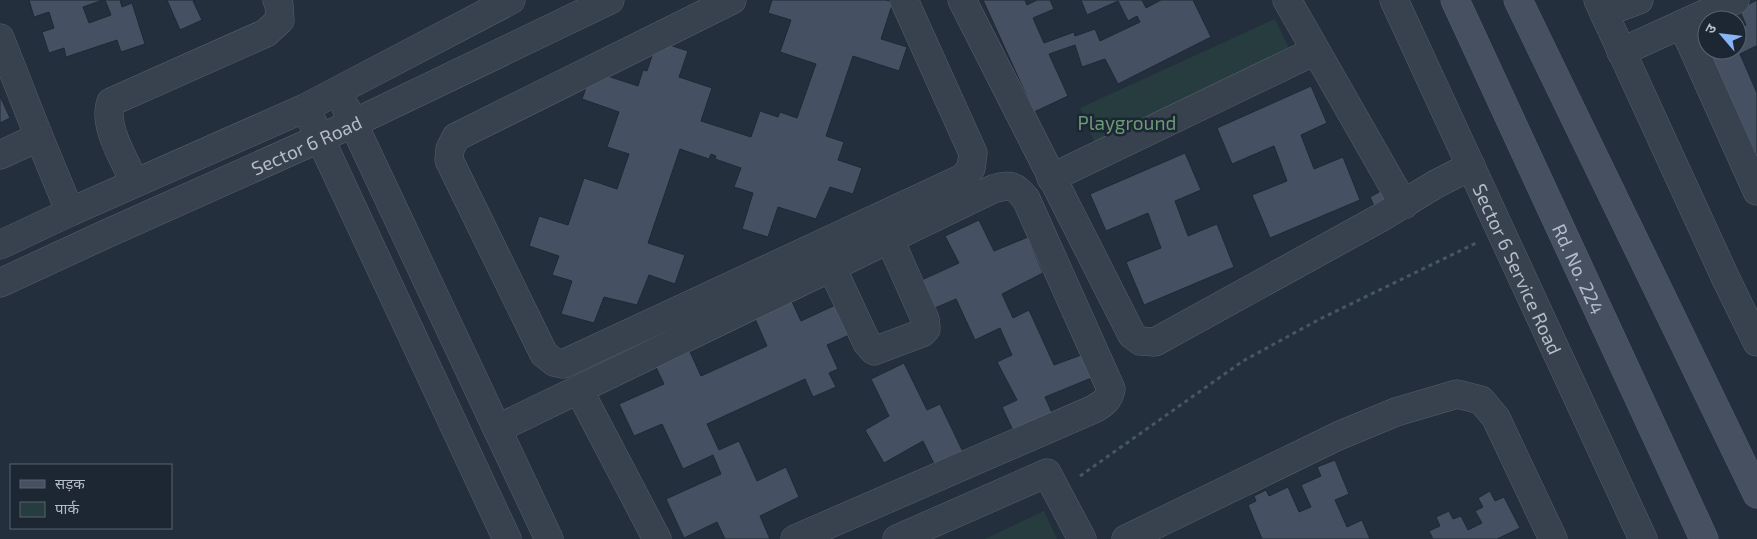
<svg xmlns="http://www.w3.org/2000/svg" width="1757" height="539" font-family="'Exo 2','Noto Sans Devanagari',sans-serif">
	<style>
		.green { fill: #263c3f }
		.building { fill: #455162; stroke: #1f2835 }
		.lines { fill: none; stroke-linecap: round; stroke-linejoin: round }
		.minor-casing { stroke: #565f6c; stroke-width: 29 }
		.tertiary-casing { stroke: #565f6c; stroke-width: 29 }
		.secondary-casing { stroke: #565f6c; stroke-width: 29 }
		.path { stroke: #44595c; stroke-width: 3; stroke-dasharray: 4 4; stroke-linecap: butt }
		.minor { stroke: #38414e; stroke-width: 28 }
		.tertiary { stroke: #38414e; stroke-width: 28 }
		.secondary { stroke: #465061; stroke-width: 28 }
		.labels { text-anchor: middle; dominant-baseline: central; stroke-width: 5; stroke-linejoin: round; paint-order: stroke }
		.park-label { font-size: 19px; fill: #6b9a76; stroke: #1d2633 }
		.street-label { font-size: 19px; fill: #b4bcc9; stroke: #1d2633 }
	</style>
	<rect width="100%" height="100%" fill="#242f3e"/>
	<path class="green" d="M1275 19 1301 73 1105 168 1080 108Z
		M1044 511 1057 539H985Z"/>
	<path class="building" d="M29 0H103L83 7 89 23 111 15 105 0H120L122 7 132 3 145 44 121 52 117 40 66 57 64 48 49 53 42 32 54 28 49 12 34 17Z
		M167 0H196L193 1 202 20 180 30Z
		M772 0H886L893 2 881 39 907 47 899 71 853 56 826 136 844 142 838 160 862 168 853 194 830 187 816 219 778 207 768 237 742 229 753 193 734 187 741 168 715 159 716 156 711 154 709 159 680 149 648 243 685 255 675 284 649 275 637 305 604 297 594 323 561 314 572 281 552 275 559 256 529 246 539 216 568 225 584 178 617 189 629 154 607 147 619 112 582 99 592 71 638 86 643 70 647 71 657 41 688 51 679 77 712 88 701 121 751 137 760 111 778 117 780 112 797 118 816 64 780 52 791 20 768 13Z
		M983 0H1025L1027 5 1037 0H1050L1054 9 1033 18 1044 43 1074 32 1075 36 1095 29 1100 41 1140 22 1137 16 1128 21 1118 1 1087 15 1081 0H1142L1146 8 1161 0H1193L1211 37 1118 84 1105 59 1082 67 1075 45 1049 54 1068 96 1034 112Z
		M1757 0V49L1756 46 1740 54 1757 93V175L1691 25 1721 11 1725 20H1707V50H1737V30L1746 25 1739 9Z
		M1311 86 1327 123 1301 135 1314 169 1343 157 1360 200 1270 238 1252 195 1287 181 1274 146 1232 164 1217 128Z
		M0 96 10 118 0 123Z
		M1185 153 1201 190 1175 201 1188 236 1217 224 1234 267 1144 305 1126 262 1161 248 1148 213 1106 231 1090 194Z
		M1390 186 1379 217 1370 197Z
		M979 220 994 251 1028 237 1043 273 1002 294 1013 318 1029 310 1054 365 1084 354 1094 377 1045 397 1056 422 1017 439 1002 407 1017 400 997 362 1012 355 1000 328 975 340 956 299 928 311 915 283 959 263 945 236Z
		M789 295 801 321 844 301 858 331 827 345 838 369 829 373 836 387 813 397 805 379 707 424 719 450 739 441 757 481 786 467 799 497 760 516 770 539H725L717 522 684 538 666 499 721 474 713 455 683 469 662 424 634 436 619 404 664 384 652 359 686 343 701 376 767 346 752 312Z
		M904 363 927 410 940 404 964 454 936 468 923 441 884 463 865 430 889 416 871 379Z
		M1335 460 1349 494 1335 500 1347 527 1362 520 1370 539H1262L1248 505 1256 501 1254 496 1266 490 1269 496 1288 487 1299 512 1311 507 1301 485 1321 476 1317 467Z
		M1490 491 1495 501 1504 497 1520 528 1497 539H1433L1429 531 1440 526 1436 517 1449 511 1453 519 1461 516 1468 530 1482 523 1475 511 1483 507 1478 498Z"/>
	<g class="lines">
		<g class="minor-casing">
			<g id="minor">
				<path d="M732 0 456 137 450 149 449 160 544 354 554 362 563 364 963 178 971 168 973 153 904 0"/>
				<path d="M962 0 1132 335 1140 341 1155 342 1380 218 1436 184 1471 166"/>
				<path d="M1287 0 1404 205"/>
				<path id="s1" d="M1394 0 1643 539"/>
				<path d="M1598 0 1726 279 1757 342"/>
				<path d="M1604 13 1639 0"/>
				<path d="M1682 24 1757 191"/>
				<path d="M0 38 39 137 70 212"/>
				<path d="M1621 52 1735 0"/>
				<path d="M0 155 39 137"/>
				<path d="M1051 178 1315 51"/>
				<path d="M135 183C125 161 102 125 111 102L266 33 280 20 279 5 277 0"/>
				<path d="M832 268 867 343 874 351 922 333 926 329 925 319 890 240"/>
				<path d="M579 390 657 539"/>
				<path d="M497 429 993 189C1011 184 1014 185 1026 199L1111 389C1109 400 1104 403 1094 409L795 539"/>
				<path d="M897 539 1047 473 1082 539"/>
				<path d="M1126 539 1338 436 1396 412 1457 394 1481 400 1496 418 1553 539"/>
			</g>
		</g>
		<g class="tertiary-casing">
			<g id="tertiary">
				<path d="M346 108 549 539"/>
				<path d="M312 121 507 539"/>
				<path d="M0 245 70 212 305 108 511 0"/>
				<path id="s2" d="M0 283 106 234 354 123 610 0"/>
			</g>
		</g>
		<g class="secondary-casing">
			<g id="secondary">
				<path id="s3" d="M1455 0 1704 539"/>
				<path d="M1518 0 1757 494"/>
			</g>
		</g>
		<path class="path" d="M1080 476 1243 361 1318 320 1476 243"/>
		<use href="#minor" class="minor"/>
		<use href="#tertiary" class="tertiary"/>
		<use href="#secondary" class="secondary"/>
	</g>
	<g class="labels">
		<g class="park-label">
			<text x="1127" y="122">Playground</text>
		</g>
		<g class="street-label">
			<text stroke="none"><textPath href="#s2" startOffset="336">Sector 6 Road</textPath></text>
			<text stroke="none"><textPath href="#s1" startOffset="296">Sector 6 Service Road</textPath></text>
			<text stroke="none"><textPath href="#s3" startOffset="296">Rd. No. 224</textPath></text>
		</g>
	</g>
	<rect x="10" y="464" width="162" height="65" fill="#1d2633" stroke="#59626f"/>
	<rect x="20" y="480" width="25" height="8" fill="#465061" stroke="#59626f"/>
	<text x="55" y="489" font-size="15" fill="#b4bcc9">सड़क</text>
	<rect x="20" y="502" width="25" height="15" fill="#263c3f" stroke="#59626f"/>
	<text x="55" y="514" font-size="15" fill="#b4bcc9">पार्क</text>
	<g transform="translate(1722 35) rotate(298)"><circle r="24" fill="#1d2633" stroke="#59626f"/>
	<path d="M0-4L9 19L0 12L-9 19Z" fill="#8ab4f8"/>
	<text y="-8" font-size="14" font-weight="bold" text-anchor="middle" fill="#b4bcc9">उ</text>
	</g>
</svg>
